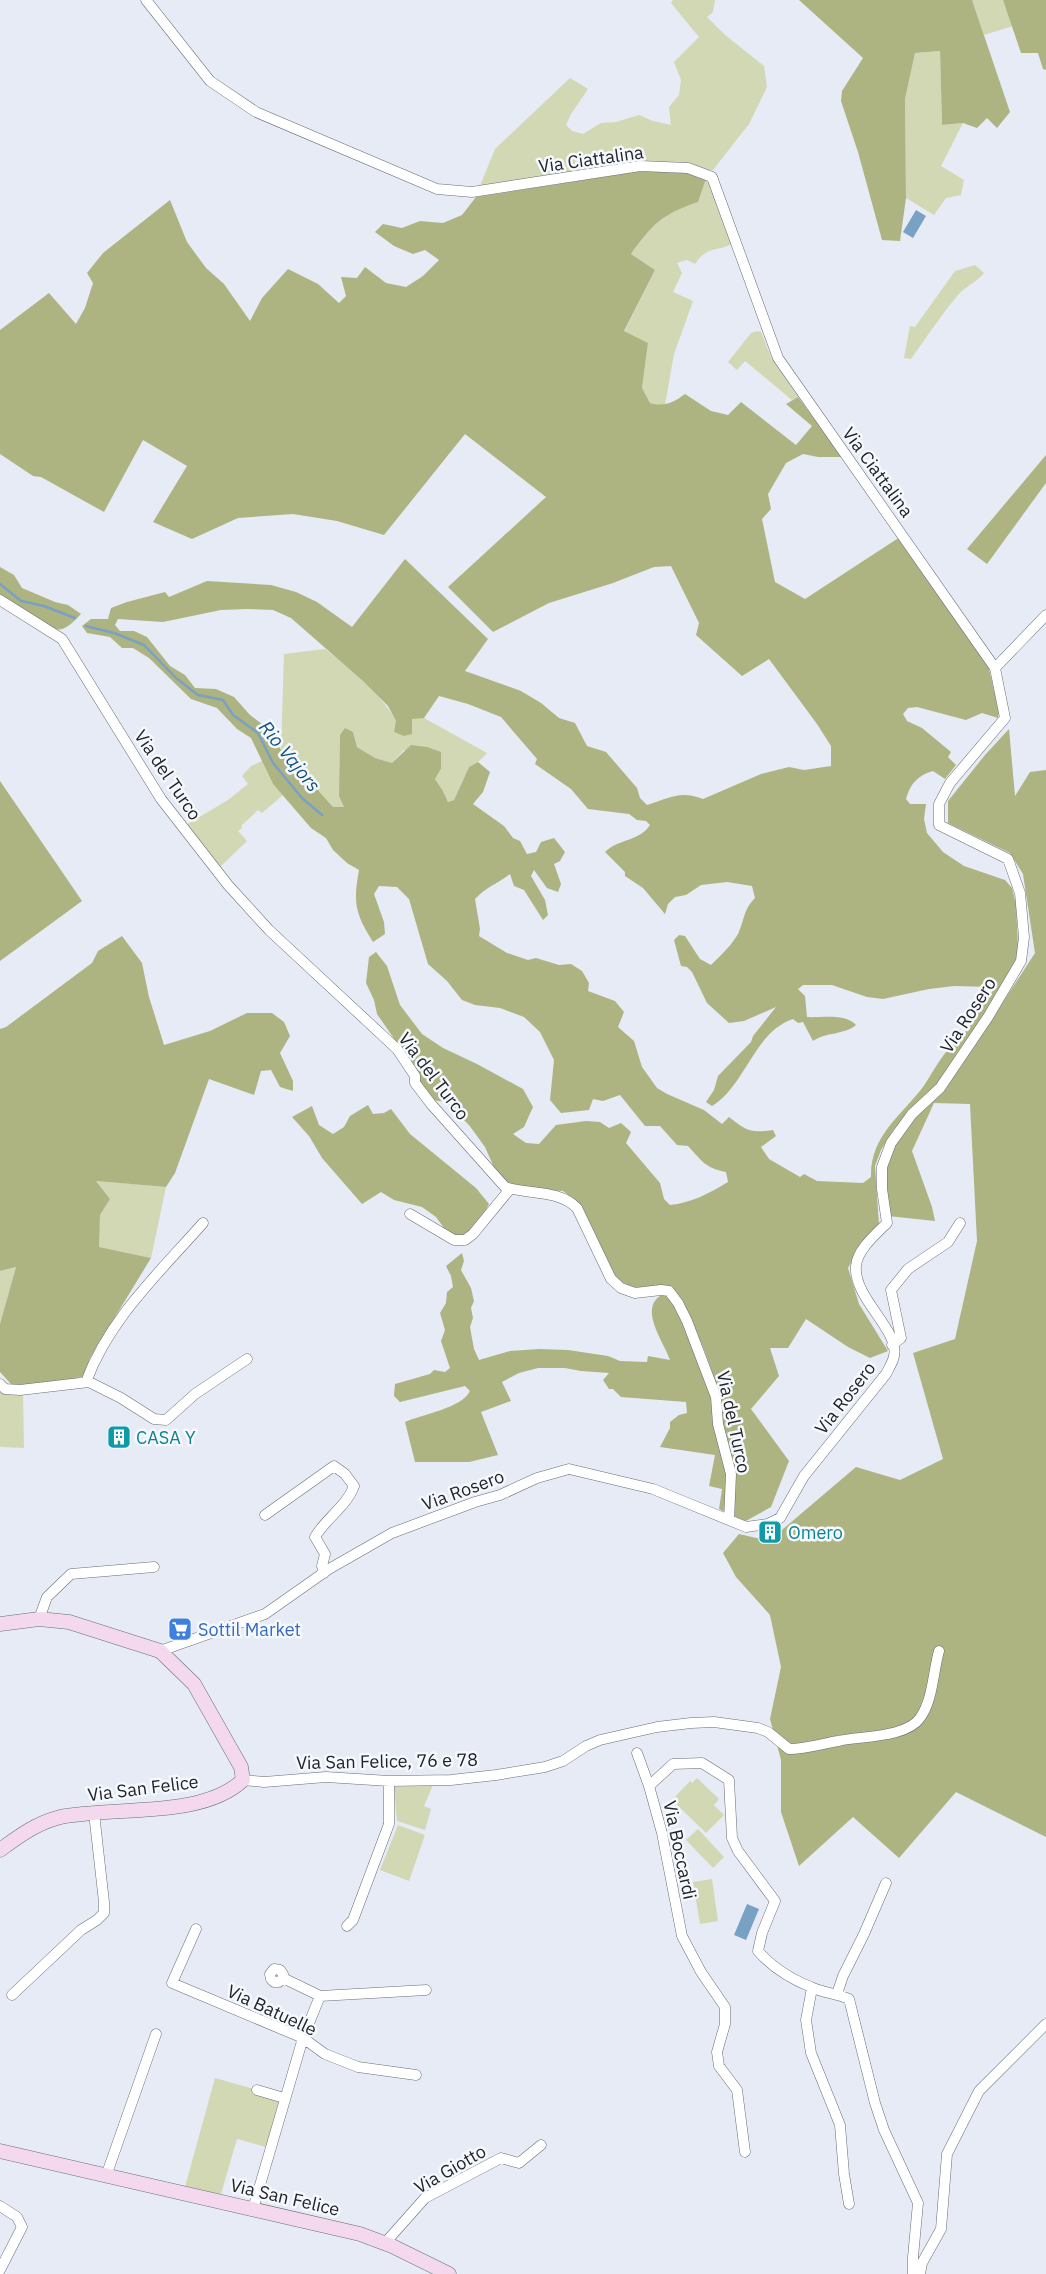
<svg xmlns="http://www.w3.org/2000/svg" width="1046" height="2274" font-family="'IBM Plex Sans',sans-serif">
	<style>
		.green { fill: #d2d8b4 }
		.forest { fill: #adb482; fill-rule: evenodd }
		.water { fill: #79a1c4 }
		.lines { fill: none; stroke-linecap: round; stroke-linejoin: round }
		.stream { stroke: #79a1c4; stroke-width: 2.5 }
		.street-casing { stroke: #686d75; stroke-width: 11 }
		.secondary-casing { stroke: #686d75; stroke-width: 15 }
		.street { stroke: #fff; stroke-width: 10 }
		.secondary { stroke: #f4d9ee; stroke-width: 14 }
		.labels { text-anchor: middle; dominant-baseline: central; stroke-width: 5; stroke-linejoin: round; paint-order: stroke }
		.street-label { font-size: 18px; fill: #222428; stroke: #f5f9fe }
		.culture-label { font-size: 18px; fill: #0d838f; stroke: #f5f9fe; text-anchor: start }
		.shop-label { font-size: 18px; fill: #366cbe; stroke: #f5f9fe; text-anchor: start }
		.water-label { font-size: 19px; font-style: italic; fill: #135280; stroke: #f5f9fe }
	</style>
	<rect width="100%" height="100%" fill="#e6ebf5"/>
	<path class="green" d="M673 0H715L713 12 707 17 725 35 764 66 767 87 749 124 713 170H708L690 164 480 186 495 149 570 78 588 89 571 114 566 125 572 131 583 134 601 123 616 122 639 115 653 121 671 125 669 107 679 95 681 80 674 62 699 37 671 3Z
		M972 0H1003L1013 26 984 35Z
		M940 51 942 125 963 123 941 166 964 180 961 195 946 198 934 215 906 198 905 99 915 53Z
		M706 179 712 186 732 244C715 252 707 246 695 264L687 260 677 263 682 273 673 292 693 301 674 354 665 405 661 406 650 403 642 388 648 343 624 332 655 270 631 254 646 232 675 209 698 202Z
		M975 265 984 273C977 282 966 286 958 295 941 315 926 338 911 359L904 358 910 326 915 327 955 271Z
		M758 331 761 332 771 357 798 397 792 400 745 361 737 370 728 362 751 333Z
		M325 649C351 669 379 691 396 721L411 725 412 718H424L487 753 478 762 469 767 454 800 448 802 443 791 435 779 441 769 404 750 392 763 375 758 357 747 353 732 340 735 339 796 345 807H333L300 770 291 768 281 751 284 654Z
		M262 761 273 784 283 795 262 813 258 810 241 826 242 828 238 831 247 841 220 867 186 825 228 800 248 784 242 776 251 766Z
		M96 1181 166 1187 151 1258 98 1247 100 1215 110 1199Z
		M16 1267 0 1324V1271Z
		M0 1390 23 1394 24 1448 0 1447Z
		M697 1778 719 1799 714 1805 724 1815 706 1833 672 1800 690 1781 692 1783Z
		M433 1785 424 1806 431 1809 425 1830 397 1821 394 1787Z
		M398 1825 425 1835 409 1881 380 1870Z
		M698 1829 724 1857 713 1868 686 1840Z
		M712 1879 718 1921 700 1924 693 1882Z
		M215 2078 254 2089 253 2094 279 2101 266 2147 237 2139 221 2194 214 2193 213 2195 185 2187Z"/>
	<path class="forest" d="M799 0H972L1010 112 997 128 987 118 977 128 963 123 942 125 940 51 915 53 905 99 906 198 900 241 882 240 858 152 841 101 842 91 863 58Z
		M1003 0H1046V70L1043 69 1038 53H1021Z
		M641 171 687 173 706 179 698 202C664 213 651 225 631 254L655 270 624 331 648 343 642 388 650 403C664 407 673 403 685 394L711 411 728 415 741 402 796 445 812 426 786 404 798 397 842 457H818L803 454 786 463 768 494 771 509 762 519 775 582 805 599 900 537 988 665 999 711 998 718 982 713 966 720 917 707 908 708 903 714 907 721 922 728 951 752 948 757 956 765 945 779 933 771C918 775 910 784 906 799L910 804H926L924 819 927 833 943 852 964 866 1005 880 1012 888 1016 904 1018 946 1016 961 1003 985 938 1085 894 1129 881 1150 875 1166 879 1225 870 1239 860 1247 848 1268 859 1304 888 1351 870 1358 848 1347 806 1319 788 1348H770L779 1376 751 1409 789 1461 771 1507 744 1522 719 1509 722 1489 709 1486 715 1455 660 1447 670 1428V1422L679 1415 687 1413 686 1402 621 1397 613 1389H609L603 1380 609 1373 581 1371 565 1368H538L519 1373 502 1382 511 1401 481 1412 498 1455 469 1462H415L405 1422C423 1414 462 1408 470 1391L465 1386 400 1402 394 1396 395 1384 430 1374 434 1370 445 1372 450 1368 441 1341 445 1330 440 1313 446 1303 447 1292 453 1287 451 1276 446 1266 462 1253 464 1261 461 1270 471 1288 474 1301 471 1308 473 1318 470 1327 474 1349 479 1360 510 1351 539 1349 568 1350 608 1356 620 1361 647 1362 648 1356 670 1360C663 1340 636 1306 665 1293 683 1307 707 1374 713 1397 715 1407 714 1418 715 1428H721C725 1390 693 1314 669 1286L631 1288 618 1281 575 1200 563 1191 521 1189 508 1184 497 1174 485 1147 469 1125 445 1102 433 1100 418 1082 420 1076 377 1014 374 1000 366 983 369 957 376 952 387 966 400 1005 422 1034 443 1048 477 1064 523 1089 533 1107 524 1127 513 1134 526 1143 539 1144 556 1125 586 1121 600 1122 609 1128 621 1123 631 1132 626 1143 660 1183 664 1199 670 1205C691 1203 710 1193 728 1182L726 1172C705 1168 702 1161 688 1146L677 1145 660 1126H645L620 1095 603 1101 593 1099 589 1110 561 1113 550 1100 554 1060 540 1032 524 1017 500 1008 475 1005 462 1000 447 981 428 964 409 899 397 887 379 886 374 894 384 922 385 934 373 942C355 913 353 903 359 870L347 863 333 850 326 838 311 828 273 784 251 738 237 729 217 708 191 699 149 658 133 648H122L110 637 87 633 82 626 91 619H108L111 608 127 602 165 592 169 597 207 581 271 585 296 592 317 602 352 627 405 559 488 639 465 671 521 691 541 703 559 718 575 723 587 746 606 752 637 788 640 798 647 805C669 798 681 790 703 799L761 774 789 767 804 770 831 766V746L817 724 769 659 742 676 696 635 699 623 671 566 654 567 613 583 549 603 493 632 448 587 546 497 465 434 384 535 337 521 293 514 238 518 192 539 153 522 187 466 143 440 104 512 41 477 33 476 0 454V330L49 293 76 324 85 308 93 283 87 273 103 253 170 200 187 242 206 268 224 284 250 321 262 298 288 269 318 284 339 303 346 296 341 277 357 278 365 267 386 283 406 287 423 276 439 260 425 250 413 254 394 246 375 232 383 224 402 228 420 221 443 223 462 215 476 197ZM247 609 273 610 291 618 363 681 388 706 396 721 394 732 404 736 412 734V719L424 718 439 696 468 704 501 717 537 759 535 764 571 789 588 809 629 814 637 820 646 821 650 825C640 841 618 839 605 852L625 872V876L643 888 665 914 668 904 675 897 686 895 701 885 727 882 752 886 755 898C743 910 745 919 738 934 731 946 721 955 711 965L700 959 685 936 679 935 674 940 681 966 687 967 692 972 707 1003 729 1023 744 1021 776 1007 753 1036 751 1042 718 1076 714 1090 706 1102 712 1106C746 1085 754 1032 793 1019L798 1023 803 1022 813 1041C826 1032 844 1035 856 1025 845 1013 822 1018 807 1017L805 996 798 989 803 985H832L867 997 883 999 929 989 954 986 994 987 992 992 982 999C976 1027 963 1032 946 1052 938 1062 931 1075 923 1087 901 1116 870 1136 871 1177L863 1183 817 1181 804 1174 800 1177 769 1159 761 1147 776 1136 773 1130C751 1133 746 1131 729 1117L722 1124 704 1110 667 1094 657 1088 642 1067 634 1041 618 1027 624 1012 615 1001 588 991 589 983 582 971 571 964 559 965 536 958 528 960 507 953 479 936 480 929 475 899C486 887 497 884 510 874L514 886 524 890 543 920 548 915 545 900 531 876 534 870 547 888 558 892 561 884 554 864 560 861 565 852 554 838 541 842 536 852 527 854 520 841 513 838 504 826 473 804 483 792 490 772 478 762 469 767 454 800 448 802 443 791 435 779 441 769V752L427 747 411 745 392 763 375 758 357 747 353 732 345 728 340 735 339 796 344 807H333L300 770 291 768 270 730 250 715 234 697 216 689 195 688 185 675 170 666 147 637 134 631H120L115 625 118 619 163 622 221 610Z
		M1046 455V483L987 564 967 549Z
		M0 567 14 575 22 588 55 602 68 605 81 614C76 619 69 627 62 629 46 633 12 604 0 594Z
		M1009 729 1015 796 1030 772 1046 770V1837L956 1792 899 1858 853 1817 799 1866 781 1812V1760L770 1719 781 1667 770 1615 736 1577 723 1553 739 1534 769 1541 856 1467 900 1480 943 1459 913 1353 955 1339 977 1241 970 1104 934 1103 912 1151 932 1207 935 1221 888 1216 885 1168 893 1145 994 1016 1035 953 1023 874 1010 853 948 823V801L985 755Z
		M0 781 82 901 0 961Z
		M122 936 142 963 149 997 164 1045 210 1031 247 1013H272L284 1022 290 1036 280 1053 293 1081V1091L280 1087 271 1070 261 1071 254 1095 209 1079 175 1173 166 1187 96 1181 110 1199 100 1215 99 1247 151 1258 90 1358 83 1380 22 1385 11 1384 0 1372V1324L16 1267 0 1271V1029L6 1027 92 963 98 951Z
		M368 1105 373 1114 384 1113 391 1109 410 1134 476 1188 489 1204C481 1219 475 1232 458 1237L444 1228 436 1217 422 1207 394 1200 381 1192 362 1204 322 1158 309 1136 292 1117 312 1106 319 1125 333 1134 344 1127 350 1116Z"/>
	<path class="water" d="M916 210 926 216 913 238 903 232Z
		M747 1904 759 1909 746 1940 734 1935Z"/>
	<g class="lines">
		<path class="stream" d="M0 584 21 601 44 606 75 618
			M86 626 114 633 144 645 176 678 198 695 223 700 233 715 258 733 273 763 302 798 322 815"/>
		<g class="street-casing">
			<path id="street" d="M146 0 210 81 256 112 437 189 472 192 640 166 688 168 712 177 778 358 995 668 1005 718 950 783 939 804V825L1008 859 1020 893 1024 937 1021 961 988 1017 940 1088 912 1114 891 1143 882 1167V1189L887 1223C876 1234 857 1250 856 1266 853 1298 900 1330 894 1356 893 1362 889 1368 886 1374L804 1476 780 1518 768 1524 746 1527 653 1489 569 1469 537 1478 500 1495 475 1502 392 1533 329 1569 265 1614 160 1651
				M0 600 62 639 161 799 228 885 269 930 397 1049 415 1076V1083L431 1104 505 1187C529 1195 558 1189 577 1208L611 1279 621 1288 635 1293 661 1290 669 1291 678 1303 687 1321 716 1397 718 1424 731 1474 729 1520
				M995 668 1046 615
				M410 1214 454 1240H465L473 1234 510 1189
				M892 1345 901 1338 891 1290 908 1269 948 1242 960 1223
				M86 1382C109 1319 159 1273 203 1223
				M0 1384 5 1389 20 1390 89 1382 121 1398 154 1419 166 1420 195 1394 247 1359
				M265 1515 334 1466 345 1474 354 1486C347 1506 326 1518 315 1537L325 1554 322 1566 324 1573
				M39 1619 47 1597 71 1574 154 1567
				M637 1753 649 1786
				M243 1780 264 1782 326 1777 389 1781 451 1780 496 1775 545 1767 563 1761 586 1746 600 1740 657 1727 691 1723 714 1722 758 1728 768 1732 789 1749C806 1749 821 1744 838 1741 860 1736 906 1738 920 1718 933 1700 933 1672 939 1651
				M347 1926 353 1920 389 1824V1781
				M196 1929 172 1983 303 2038 325 2054 358 2067 416 2075
				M283 1978V1974L280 1970 274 1969 270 1974 271 1979 274 1982H279L283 1978 320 1996 426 1990
				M812 1988 806 2020 811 2053 840 2125 844 2174 849 2204
				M837 1994 843 1976 864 1934 886 1883
				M12 1995 81 1930 97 1920 104 1913V1902L94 1813
				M257 2090 284 2098
				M745 2152 737 2090 719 2066 717 2052 725 2024V2007L701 1972 682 1936 662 1833 649 1786 673 1764 702 1763 729 1780 732 1838 738 1851 775 1901 762 1933 758 1951C772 1967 791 1979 811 1987 823 1993 836 1993 849 1999L875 2103 884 2130 918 2203 913 2257V2274
				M106 2176 156 2034
				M0 2206 17 2217 22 2227 0 2270
				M253 2209 303 2038 320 1996
				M385 2243 425 2198 501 2158 519 2163 541 2145
				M920 2274 922 2263 941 2229 947 2154 979 2091 1046 2024"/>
		</g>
		<g class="secondary-casing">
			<path id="secondary" d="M0 1624 39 1619 69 1622 160 1651 194 1684 241 1767 243 1780C206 1815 132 1808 83 1814 75 1815 65 1815 57 1818 35 1824 18 1837 0 1850
				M0 2151 360 2234 392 2246 449 2274"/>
		</g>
		<use href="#street" class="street"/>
		<use href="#secondary" class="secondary"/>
	</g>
	<defs>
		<g id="building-square" transform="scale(1.25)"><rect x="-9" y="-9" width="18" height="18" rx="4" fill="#0f9aa8" stroke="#f5f9fe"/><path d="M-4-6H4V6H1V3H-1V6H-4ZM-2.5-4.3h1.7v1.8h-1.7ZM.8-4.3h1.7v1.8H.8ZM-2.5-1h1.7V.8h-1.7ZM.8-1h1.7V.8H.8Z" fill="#fff"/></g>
		<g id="supermarket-square" transform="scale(1.25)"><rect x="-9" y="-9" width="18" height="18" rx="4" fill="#3f7fe0" stroke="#f5f9fe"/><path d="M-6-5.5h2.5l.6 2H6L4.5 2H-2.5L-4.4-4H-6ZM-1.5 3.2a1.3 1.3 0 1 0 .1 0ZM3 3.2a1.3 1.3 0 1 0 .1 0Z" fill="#fff"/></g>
	</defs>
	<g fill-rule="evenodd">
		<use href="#building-square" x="119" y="1437"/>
		<use href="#building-square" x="770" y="1532"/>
		<use href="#supermarket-square" x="180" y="1629"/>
	</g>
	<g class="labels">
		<g class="street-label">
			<text transform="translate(591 159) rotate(-8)">Via Ciattalina</text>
			<text transform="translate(878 472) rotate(54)">Via Ciattalina</text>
			<text transform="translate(168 775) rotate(56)">Via del Turco</text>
			<text transform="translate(968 1015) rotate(-57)">Via Rosero</text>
			<text transform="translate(434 1076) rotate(53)">Via del Turco</text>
			<text transform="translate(845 1398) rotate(-52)">Via Rosero</text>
			<text transform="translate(734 1422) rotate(78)">Via del Turco</text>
			<text transform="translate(463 1490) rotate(-20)">Via Rosero</text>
			<text transform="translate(387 1761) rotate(-1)">Via San Felice, 76 e 78</text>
			<text transform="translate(143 1788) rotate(-7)">Via San Felice</text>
			<text transform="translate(680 1850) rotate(78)">Via Boccardi</text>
			<text transform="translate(272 2010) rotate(25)">Via Batuelle</text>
			<text transform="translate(450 2169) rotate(-30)">Via Giotto</text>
			<text transform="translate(285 2197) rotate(13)">Via San Felice</text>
		</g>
		<g class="culture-label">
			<text x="136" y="1437">CASA Y</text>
			<text x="788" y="1532">Omero</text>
		</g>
		<g class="shop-label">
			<text x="198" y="1629">Sottil Market</text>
		</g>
		<g class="water-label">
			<text transform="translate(290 756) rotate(51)">Rio Vajors</text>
		</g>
	</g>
</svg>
